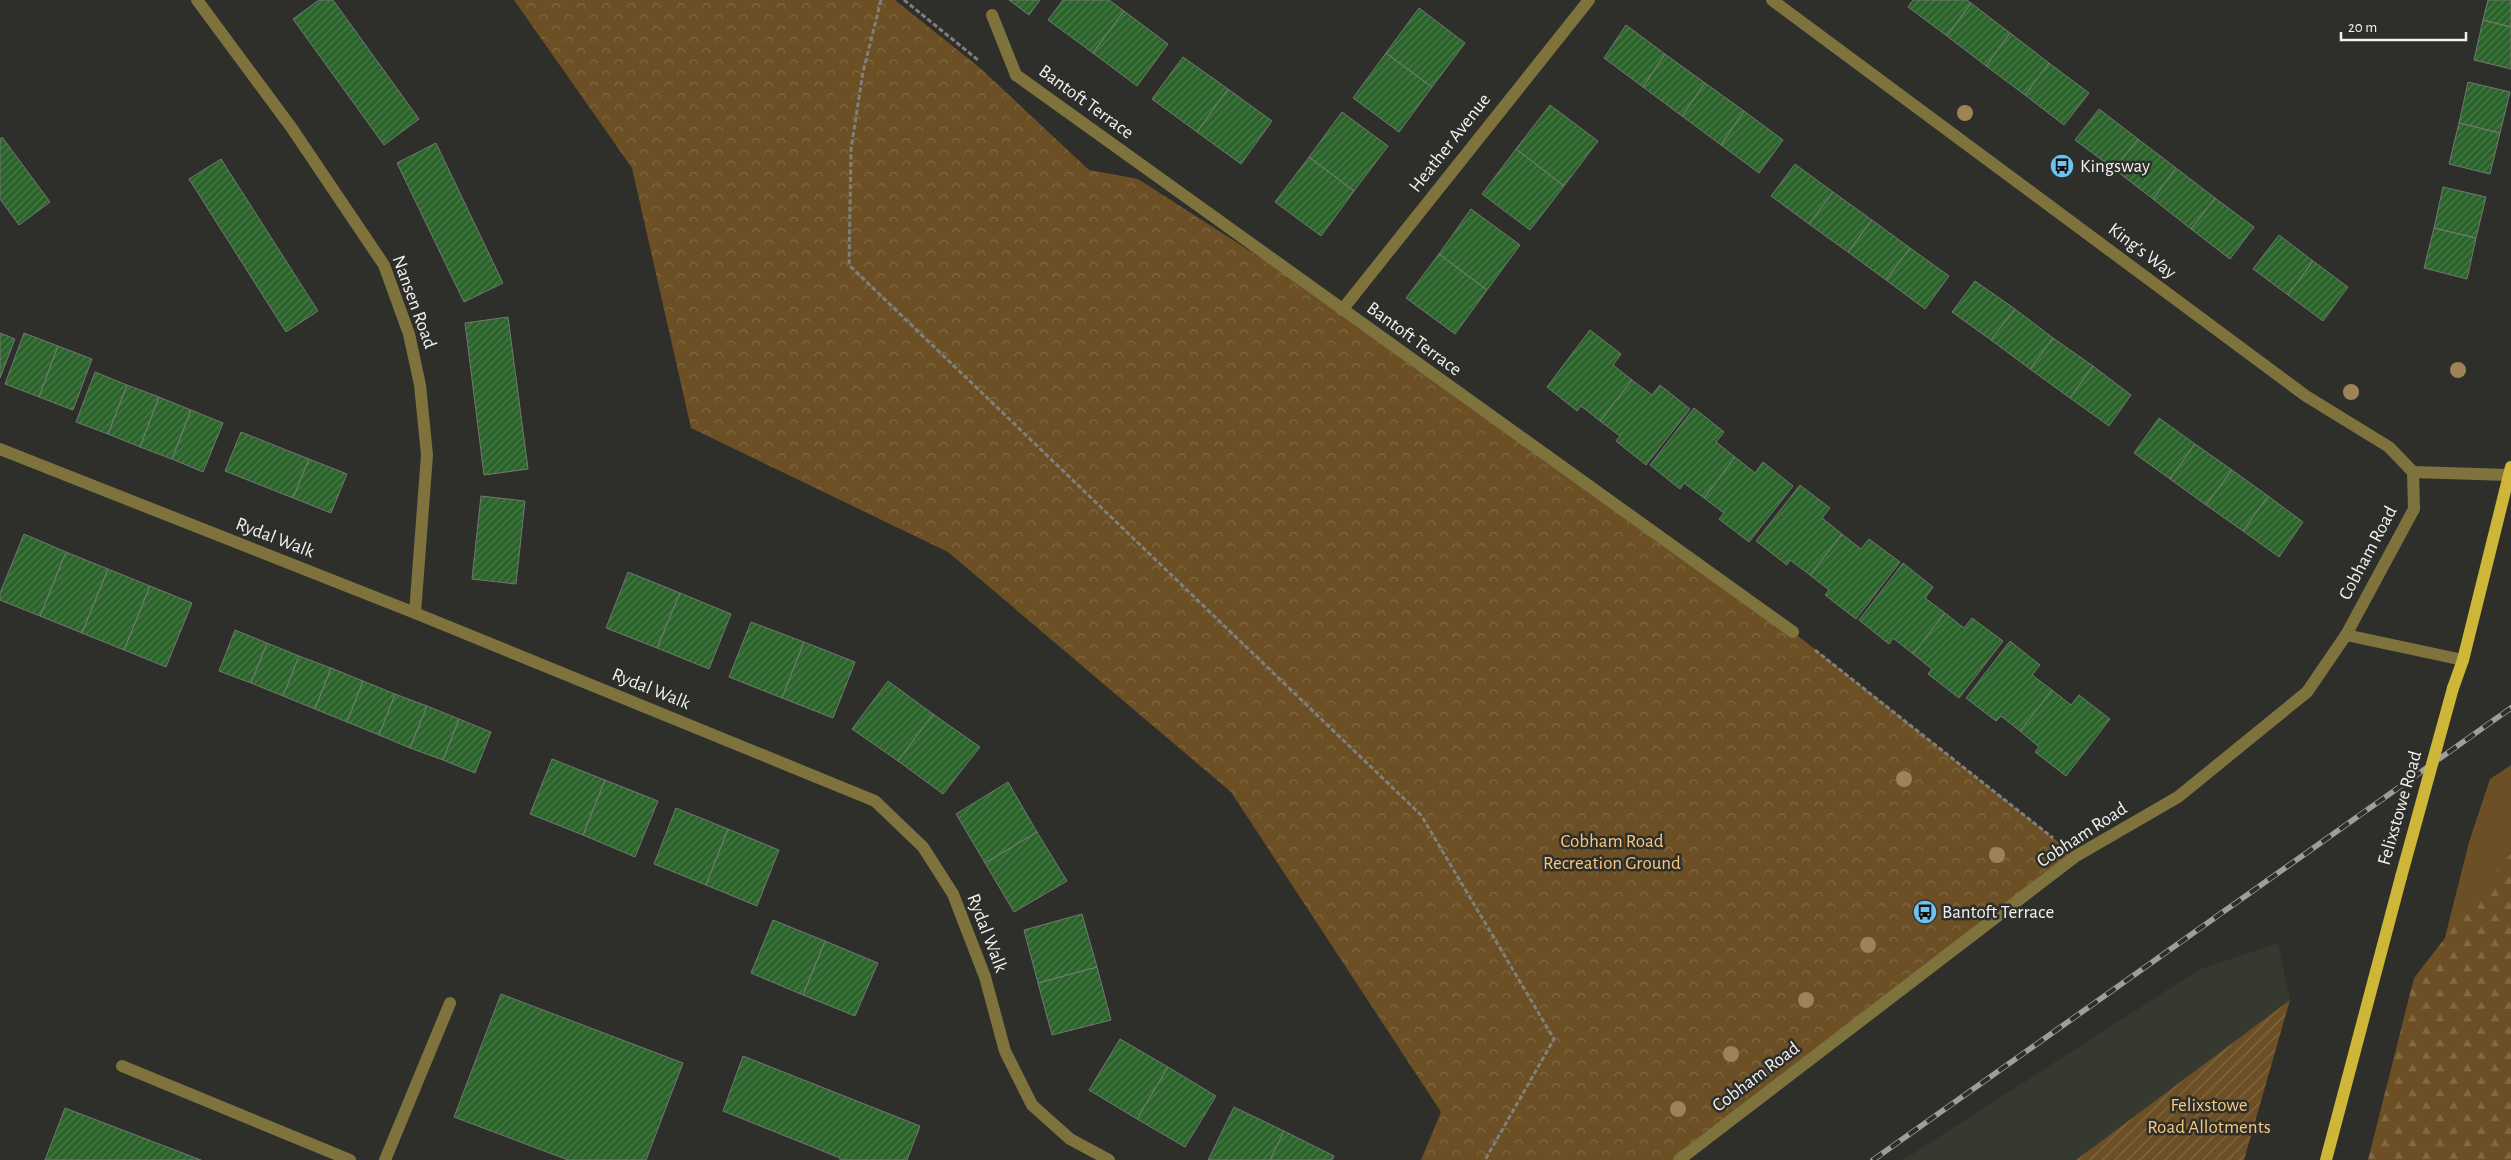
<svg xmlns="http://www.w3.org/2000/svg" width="2511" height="1160" font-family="'Alegreya Sans',sans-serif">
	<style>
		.built { fill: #36392f }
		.grass { fill: #6c4f24 }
		.forest { fill: url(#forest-firs) }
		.park { fill: url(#park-crowns) }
		.garden { fill: url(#garden-furrows) }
		.building { fill: url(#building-hatch); stroke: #737773 }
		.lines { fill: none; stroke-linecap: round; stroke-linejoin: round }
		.path { stroke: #7f807c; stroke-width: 3; stroke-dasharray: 5 2.5; stroke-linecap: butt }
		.service { stroke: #7e733d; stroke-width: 12 }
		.minor { stroke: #7e733d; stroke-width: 12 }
		.tertiary { stroke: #7e733d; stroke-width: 12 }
		.primary { stroke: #cdb638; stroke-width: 12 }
		.rail-casing { stroke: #9e9e9c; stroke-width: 5.5 }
		.rail { stroke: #2e2f2b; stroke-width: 4; stroke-dasharray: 11; stroke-linecap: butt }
		.primary-bridge { stroke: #cdb638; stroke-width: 12 }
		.tree { fill: #9e8358 }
		.labels { text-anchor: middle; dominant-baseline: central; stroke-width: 5; stroke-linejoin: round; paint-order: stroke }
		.street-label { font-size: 19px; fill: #f2f2f0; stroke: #2e2f2b }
		.poi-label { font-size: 19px; fill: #f2f2f0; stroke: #2e2f2b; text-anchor: start }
		.park-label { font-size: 19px; fill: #fac77c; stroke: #2e2f2b }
	</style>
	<defs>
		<pattern id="forest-firs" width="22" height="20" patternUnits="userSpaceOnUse" patternTransform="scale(1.25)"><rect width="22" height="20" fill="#6c4f24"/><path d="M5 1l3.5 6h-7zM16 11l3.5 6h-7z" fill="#816944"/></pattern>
		<pattern id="park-crowns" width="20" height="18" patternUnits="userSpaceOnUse" patternTransform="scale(1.25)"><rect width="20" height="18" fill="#6c4f24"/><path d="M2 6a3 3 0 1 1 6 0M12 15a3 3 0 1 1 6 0" fill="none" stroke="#816944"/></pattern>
		<pattern id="garden-furrows" width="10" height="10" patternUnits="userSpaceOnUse" patternTransform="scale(1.25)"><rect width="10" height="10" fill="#6c4f24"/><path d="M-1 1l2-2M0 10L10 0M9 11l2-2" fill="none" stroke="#816944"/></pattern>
		<pattern id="building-hatch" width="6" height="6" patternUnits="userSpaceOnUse" patternTransform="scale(1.25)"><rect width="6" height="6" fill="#2b642b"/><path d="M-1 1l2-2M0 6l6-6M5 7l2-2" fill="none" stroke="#4a7b4a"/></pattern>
	</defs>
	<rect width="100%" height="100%" fill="#2e2f2b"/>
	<path class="built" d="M2278 943 2290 1000 2076 1160H1903L2200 969Z"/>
	<path class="grass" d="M2511 765V1055L2432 989 2469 842 2490 779Z"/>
	<path class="forest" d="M2511 853V1160H2368L2414 978Z"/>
	<path class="park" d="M514 0H895L980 68 1089 170 1138 179 1342 310 1793 632 2076 856 1679 1160H1421L1441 1112 1231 792 948 552 691 428 632 168Z"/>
	<path class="garden" d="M2290 1000 2244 1160H2076Z"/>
	<path class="building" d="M319 0H333L419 119 384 145 293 19Z
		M1009 0H1040L1029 15Z
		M1063 0H1109L1124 11 1093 53 1048 20Z
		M1913 0H1967L1971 3 1947 36 1908 7Z
		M2488 0H2511V27L2483 20Z
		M1971 3 2010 33 1986 66 1947 36Z
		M1419 8 1465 43 1432 87 1386 53Z
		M1124 11 1168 44 1137 86 1093 53Z
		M2483 20 2511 27V69L2474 60Z
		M1626 25 1665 54 1643 87 1604 58Z
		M2010 33 2049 63 2025 95 1986 66Z
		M1386 53 1432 87 1399 132 1353 98Z
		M1665 54 1705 83 1682 116 1643 87Z
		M1183 57 1228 89 1197 132 1152 99Z
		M2049 63 2089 93 2064 125 2025 95Z
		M2468 82 2510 92 2500 133 2459 123Z
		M1705 83 1744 111 1721 145 1682 116Z
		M1228 89 1272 121 1241 164 1197 132Z
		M1550 105 1598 141 1564 186 1516 149Z
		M2099 109 2138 139 2114 169 2075 140Z
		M1744 111 1783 140 1759 173 1721 145Z
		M1342 112 1388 146 1354 191 1309 157Z
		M2459 123 2500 133 2490 174 2449 164Z
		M2 137 50 202 19 225 0 199V139Z
		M2138 139 2176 168 2153 199 2114 169Z
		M436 143 503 283 464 302 397 163Z
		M1516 149 1564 186 1530 230 1482 194Z
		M1309 157 1354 191 1321 236 1275 202Z
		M221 159 318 311 286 332 189 179Z
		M1795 164 1833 192 1809 224 1771 196Z
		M2176 168 2215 198 2191 229 2153 199Z
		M2443 187 2486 197 2476 238 2434 228Z
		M1833 192 1872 220 1848 252 1809 224Z
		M2215 198 2254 227 2230 259 2191 229Z
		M1471 209 1520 245 1487 290 1439 254Z
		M1872 220 1910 248 1886 280 1848 252Z
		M2434 228 2476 238 2467 279 2424 268Z
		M2279 235 2313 261 2288 295 2253 269Z
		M1910 248 1949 276 1925 309 1886 280Z
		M1439 254 1487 290 1455 334 1406 298Z
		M2313 261 2348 287 2323 321 2288 295Z
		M1975 281 2015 309 1991 340 1952 312Z
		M2015 309 2053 338 2030 369 1991 340Z
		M508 317 528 469 484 475 465 323Z
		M1590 330 1621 354 1613 365 1632 380 1600 421 1581 406 1577 411 1547 387Z
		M0 333 15 339 0 378Z
		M24 333 58 346 39 397 5 384Z
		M2053 338 2093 366 2070 398 2030 369Z
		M58 346 92 359 73 410 39 397Z
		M2093 366 2131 395 2109 426 2070 398Z
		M95 372 127 385 108 434 76 422Z
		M1632 380 1652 395 1660 385 1690 409 1646 465 1616 441 1620 436 1600 421Z
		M127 385 159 397 140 447 108 434Z
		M159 397 191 410 172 459 140 447Z
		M1694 408 1724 432 1716 442 1735 457 1704 498 1684 483 1680 489 1650 465Z
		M191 410 223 423 203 472 172 459Z
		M2159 418 2195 444 2170 479 2134 453Z
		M241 432 309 459 293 498 225 471Z
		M2195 444 2232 470 2206 505 2170 479Z
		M1735 457 1755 473 1763 462 1793 486 1749 542 1719 519 1724 513 1704 498Z
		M309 459 347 474 331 513 293 498Z
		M2232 470 2268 496 2243 531 2206 505Z
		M1800 485 1830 508 1822 518 1842 534 1810 575 1790 560 1787 565 1756 541Z
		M481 496 525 501 516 584 472 579Z
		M2268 496 2303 522 2279 557 2243 531Z
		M24 534 66 552 40 616 0 600V593Z
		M1842 534 1861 549 1869 539 1900 562 1856 619 1825 595 1829 590 1810 575Z
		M66 552 108 569 82 633 40 616Z
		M1903 563 1933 587 1925 598 1945 613 1913 654 1893 638 1889 644 1859 620Z
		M108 569 150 586 124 650 82 633Z
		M628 572 680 593 657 648 606 628Z
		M150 586 192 603 166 667 124 650Z
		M680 593 731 614 709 669 657 648Z
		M1945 613 1964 628 1972 618 2003 641 1959 698 1928 674 1932 669 1913 654Z
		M751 622 804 642 782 698 729 677Z
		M235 630 267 643 251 683 219 671Z
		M2010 641 2040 665 2032 675 2052 690 2020 731 2001 716 1996 721 1966 698Z
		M804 642 855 662 833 718 782 698Z
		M267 643 299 656 283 696 251 683Z
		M299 656 331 668 315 709 283 696Z
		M331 668 363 681 347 722 315 709Z
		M363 681 395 694 379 735 347 722Z
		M888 681 933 714 898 761 852 729Z
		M2052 690 2071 705 2079 695 2110 719 2066 776 2035 752 2039 747 2020 731Z
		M395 694 427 706 410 748 379 735Z
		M427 706 459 719 443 760 410 748Z
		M933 714 980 747 943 794 898 761Z
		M459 719 491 732 475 773 443 760Z
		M552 759 605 780 583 835 530 814Z
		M605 780 658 801 635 857 583 835Z
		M1008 782 1037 832 985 863 956 814Z
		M676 808 728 829 706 885 654 864Z
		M728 829 779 850 757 906 706 885Z
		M1037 832 1067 881 1014 912 985 863Z
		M1082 914 1097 967 1038 983 1024 930Z
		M773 920 825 941 803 995 751 973Z
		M825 941 878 963 855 1016 803 995Z
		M1097 967 1111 1020 1052 1035 1038 983Z
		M501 994 683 1063 646 1160H568L454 1117Z
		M1120 1039 1168 1067 1137 1119 1089 1090Z
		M743 1056 920 1126 907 1160H840V1158L723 1111Z
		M1168 1067 1216 1096 1185 1147 1137 1119Z
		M1234 1107 1284 1131 1270 1160H1208Z
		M65 1108 201 1160H45Z
		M1284 1131 1334 1156 1332 1160H1270Z"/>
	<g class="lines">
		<path class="path" d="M881 0 863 72 851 149 849 265 1421 815 1554 1039 1485 1160
			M904 0 978 60
			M1815 650 2053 838"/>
		<path class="service" d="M992 15 1016 75
			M122 1066 350 1160
			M385 1160 450 1003"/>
		<path class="minor" d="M197 0 291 127 384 265 409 334 420 385 427 455 415 613
			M1772 0 2306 396 2389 447 2413 472
			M1016 75 1793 632
			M1342 310 1589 0
			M0 449 415 613 875 801 923 847 953 894 985 977 1005 1051 1032 1105 1070 1139 1109 1160"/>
		<path class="tertiary" d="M2346 635 2463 660
			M1679 1160 2076 856 2178 797 2307 692 2346 635 2414 509 2413 472 2509 475"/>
		<path class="primary" d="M2453 688 2463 660 2511 467
			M2326 1160 2401 877"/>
		<g class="rail-casing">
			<path id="rail" d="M1873 1160 2511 708"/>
		</g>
		<use href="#rail" class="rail"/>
		<path class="primary-bridge" d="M2401 877 2453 688"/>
	</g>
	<g class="tree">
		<circle cx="1965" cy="113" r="8"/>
		<circle cx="2458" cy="370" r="8"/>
		<circle cx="2351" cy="392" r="8"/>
		<circle cx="1904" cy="779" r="8"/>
		<circle cx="1997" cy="855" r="8"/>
		<circle cx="1868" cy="945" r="8"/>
		<circle cx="1806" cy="1000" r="8"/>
		<circle cx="1731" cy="1054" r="8"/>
		<circle cx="1678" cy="1109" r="8"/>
	</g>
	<defs>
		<g id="bus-disc" transform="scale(1.25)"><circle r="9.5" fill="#6bc3f2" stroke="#2e2f2b"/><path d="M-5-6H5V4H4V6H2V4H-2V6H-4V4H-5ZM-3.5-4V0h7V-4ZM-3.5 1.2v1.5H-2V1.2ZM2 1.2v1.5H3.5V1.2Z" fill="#111"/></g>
	</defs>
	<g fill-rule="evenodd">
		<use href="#bus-disc" x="2062" y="166"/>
		<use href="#bus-disc" x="1925" y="912"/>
	</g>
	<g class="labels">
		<g class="street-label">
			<text transform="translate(1086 102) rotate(36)">Bantoft Terrace</text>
			<text transform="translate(1450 143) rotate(-52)">Heather Avenue</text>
			<text transform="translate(2142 251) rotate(37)">King's Way</text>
			<text transform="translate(414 302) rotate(70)">Nansen Road</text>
			<text transform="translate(1414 339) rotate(36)">Bantoft Terrace</text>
			<text transform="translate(275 538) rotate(21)">Rydal Walk</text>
			<text transform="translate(2368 553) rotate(-62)">Cobham Road</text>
			<text transform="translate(651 689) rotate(22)">Rydal Walk</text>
			<text transform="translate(2400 808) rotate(-74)">Felixstowe Road</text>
			<text transform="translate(2082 835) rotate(-33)">Cobham Road</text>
			<text transform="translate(987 933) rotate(69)">Rydal Walk</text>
			<text transform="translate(1756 1077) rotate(-37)">Cobham Road</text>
		</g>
		<g class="poi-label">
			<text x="2080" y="166">Kingsway</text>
			<text x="1942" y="912">Bantoft Terrace</text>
		</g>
		<g class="park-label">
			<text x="1612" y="841">Cobham Road<tspan x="1612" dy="22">Recreation Ground</tspan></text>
			<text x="2209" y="1105">Felixstowe<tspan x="2209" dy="22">Road Allotments</tspan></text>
		</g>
	</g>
	<path d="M2341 32v8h125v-8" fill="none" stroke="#f2f2f0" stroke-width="2.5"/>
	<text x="2348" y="32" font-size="15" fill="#f2f2f0" stroke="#2e2f2b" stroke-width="4" paint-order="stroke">20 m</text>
</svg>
